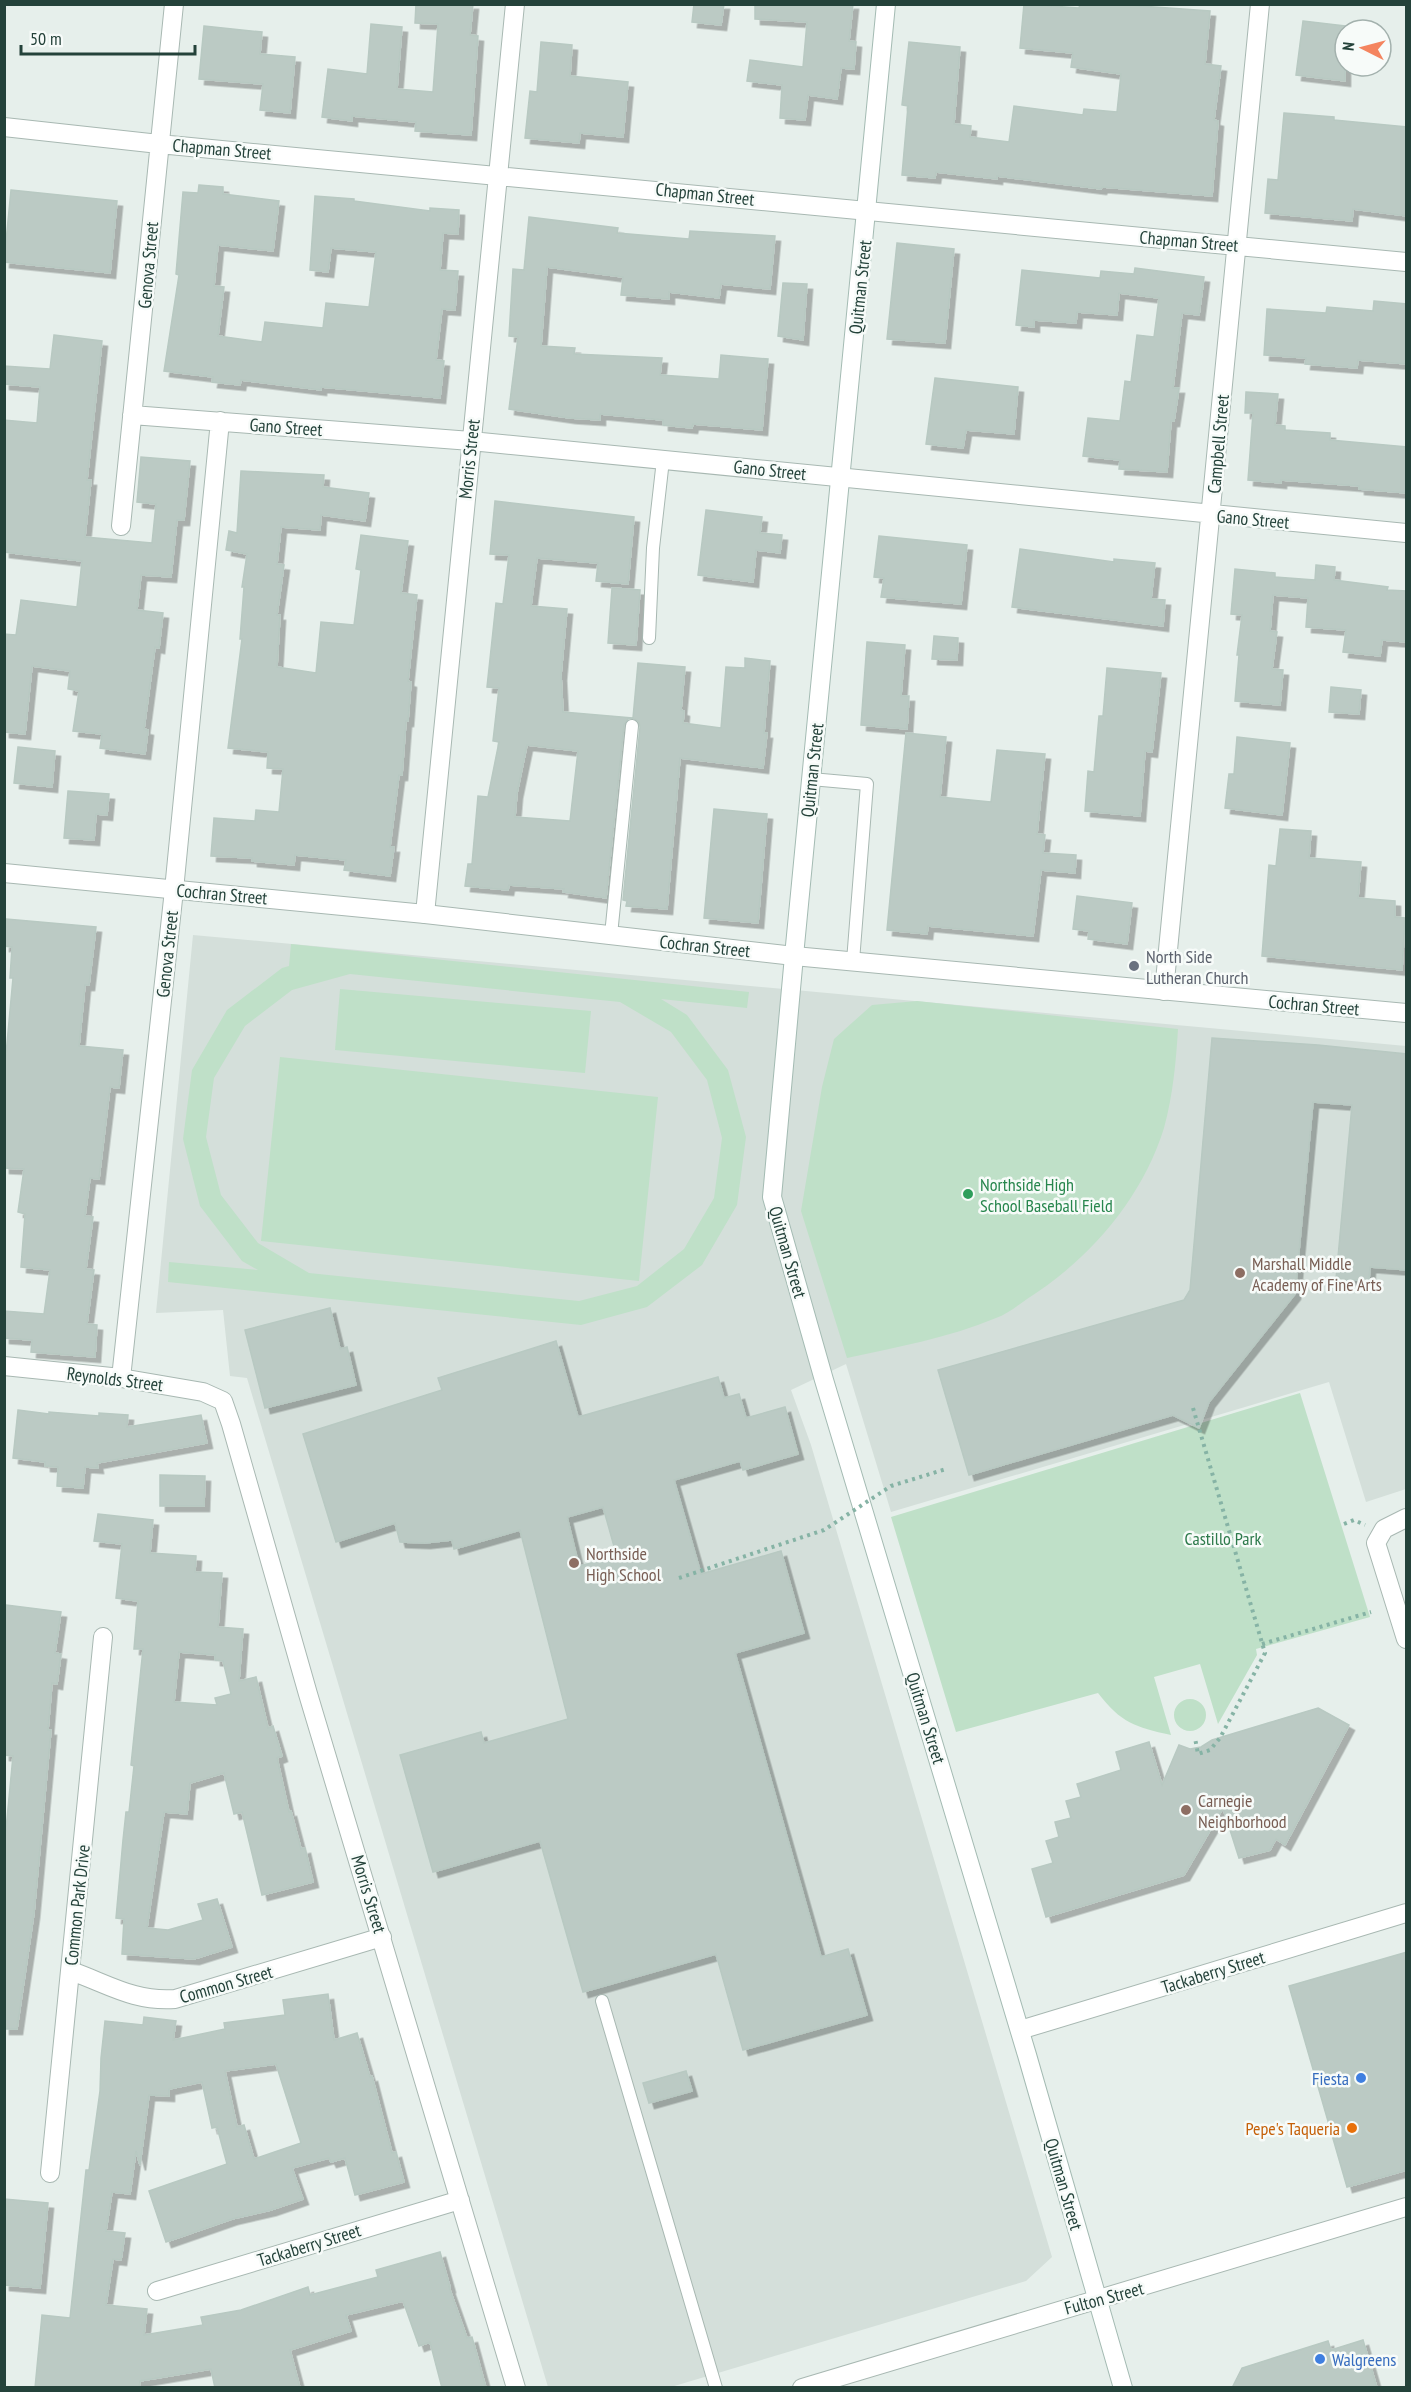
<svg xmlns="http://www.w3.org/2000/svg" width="1411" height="2392" font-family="'PT Sans Narrow',sans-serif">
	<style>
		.built { fill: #d4dfda }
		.green { fill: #bfe0c8; fill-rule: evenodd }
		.building { fill: #bbcac4; stroke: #b8c9c2; stroke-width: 1.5; fill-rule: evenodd; filter: url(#shadow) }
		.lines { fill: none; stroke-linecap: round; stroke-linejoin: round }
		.service-casing { stroke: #a8b8b2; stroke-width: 14 }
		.minor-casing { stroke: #a8b8b2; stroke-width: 20 }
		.tertiary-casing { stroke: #a8b8b2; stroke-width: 20 }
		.secondary-casing { stroke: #a4bbb3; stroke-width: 20 }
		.path { stroke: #86b3a5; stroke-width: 4; stroke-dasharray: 3 4.5; stroke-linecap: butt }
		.service { stroke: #fff; stroke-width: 12 }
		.minor { stroke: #fff; stroke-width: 18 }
		.tertiary { stroke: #fff; stroke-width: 18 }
		.secondary { stroke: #fff; stroke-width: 18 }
		.path-bridge { stroke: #86b3a5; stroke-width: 4; stroke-dasharray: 3 4.5; stroke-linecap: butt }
		.worship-dot { fill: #6b7280; stroke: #f7fbf9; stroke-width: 2 }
		.leisure-dot { fill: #2e9e5b; stroke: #f7fbf9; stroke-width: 2 }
		.education-dot { fill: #8d6e63; stroke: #f7fbf9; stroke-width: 2 }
		.shop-dot { fill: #3f7fe0; stroke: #f7fbf9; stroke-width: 2 }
		.food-dot { fill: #e8710a; stroke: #f7fbf9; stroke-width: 2 }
		.labels { text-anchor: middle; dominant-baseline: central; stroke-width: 5; stroke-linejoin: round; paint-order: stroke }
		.street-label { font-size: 18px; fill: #24423a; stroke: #f7fbf9 }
		.worship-label { font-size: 18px; fill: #5b616d; stroke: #f7fbf9; text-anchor: start }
		.leisure-label { font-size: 18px; fill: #27864d; stroke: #f7fbf9; text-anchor: start }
		.education-label { font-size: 18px; fill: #785e54; stroke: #f7fbf9; text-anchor: start }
		.park-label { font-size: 18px; fill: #2d7a4b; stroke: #f7fbf9 }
		.shop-label { font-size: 18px; fill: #366cbe; stroke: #f7fbf9; text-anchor: end }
		.food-label { font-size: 18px; fill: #c56008; stroke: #f7fbf9; text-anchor: end }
	</style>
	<defs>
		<filter id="shadow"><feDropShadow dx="5.5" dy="5.5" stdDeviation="0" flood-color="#0004"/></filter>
	</defs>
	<rect width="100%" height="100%" fill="#e6efeb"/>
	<path class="built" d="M193 935 1406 1046V1489L1366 1502 1329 1382 891 1512 846 1364 791 1390 811 1445 1052 2257 1026 2281 671 2387H548L247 1378 230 1376 223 1310 156 1313Z"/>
	<path class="green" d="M291 944 749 992 747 1008 661 999 687 1015 728 1070 746 1137 737 1205 702 1265 647 1307 581 1325 168 1282 169 1262 258 1270 242 1261 200 1206 183 1139 192 1070 227 1010 282 968 289 966ZM350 974 620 1002 671 1032 707 1080 722 1138 714 1198 684 1249 637 1286 579 1301 309 1273 258 1243 221 1195 206 1137 214 1078 245 1026 292 990Z
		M340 989 591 1011 585 1073 335 1050Z
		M917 1001 1178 1029C1176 1062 1173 1095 1164 1128 1142 1199 1089 1260 1027 1299 1017 1306 1007 1314 996 1318 948 1338 897 1347 847 1358L801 1211 822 1087 834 1039 872 1005Z
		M280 1057 658 1097 639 1281 261 1241Z
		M1300 1393 1370 1617 1256 1649 1257 1655 1218 1724 1200 1664 1154 1677 1171 1735C1135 1727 1121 1723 1098 1693L956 1732 891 1517Z
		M1174 1715a16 16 0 1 1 32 0a16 16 0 1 1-32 0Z"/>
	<path class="building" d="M416 4H473L470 35 478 36 471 135 415 131 416 122 352 116V121L322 117 328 69 367 74 371 24 402 27 397 89 433 92 438 24 415 23Z
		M694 4H724L721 25 692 22Z
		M755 4H853L849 41 856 42 854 69 841 68 837 99 808 95 805 120 780 118 782 85 747 81 750 60 803 67 807 22 755 19Z
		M1024 4 1079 8 1080 4H1113L1210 11 1205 64 1221 66 1214 120 1218 121 1212 196 1102 187 1101 189 997 176V179L936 172 935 178 902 175 908 106 902 105 909 42 960 47 954 124 971 126 970 137 1009 142 1014 106 1083 115 1084 109 1117 112 1121 74 1071 67 1073 53 1020 48Z
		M1303 21 1345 26V81L1296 75Z
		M204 26 262 32 260 54 295 57 290 113 260 110 263 84 199 79Z
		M541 42 572 45 570 76 628 82 623 137 580 133 579 143 525 138 530 91 537 92Z
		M1284 113 1334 117V120L1407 127V216L1353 209 1352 221 1265 213 1268 179 1278 180Z
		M199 185 223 187V194L279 201 273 251 218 245 214 286 224 287 218 336 262 342 265 322 323 328 326 303 369 307 376 252 331 248 328 272 310 270 315 196 354 199V201L430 211V208L459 210 458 234 443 233 440 270 458 271 455 310 442 309 436 360 444 361 440 398 321 387V390L241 380 240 385 212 382 213 377 164 371 179 275 176 274 183 192 198 193Z
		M11 190 117 201 110 273 4 262Z
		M529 217 618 228 617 233 689 239 690 231 775 236 770 289 721 284 719 298 669 292V299L621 295 623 277 547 267 541 346 575 348 574 354 662 358 660 375 719 379 721 355 768 359 762 430 693 424 692 428 663 425V420L600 414V420L570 418 509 409 518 337 509 336 513 269 524 270Z
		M897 243 954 249 945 343 887 339Z
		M1135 268 1204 277 1199 315 1182 313 1173 388H1179L1174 421H1171L1167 472 1119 469 1120 460 1083 456 1088 418 1120 421 1125 381 1131 382 1137 335 1154 337 1159 298 1119 293 1117 315 1077 312 1076 323 1034 320V327L1016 325 1022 270 1100 278 1101 271 1134 274Z
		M783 283 807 284 803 340 778 336Z
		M1374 301 1407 304V364L1358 360 1357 368 1305 364 1306 358 1264 355 1267 309 1326 313 1327 307 1373 311Z
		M54 335 102 341 87 480H91L85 537 152 543 156 504 137 502 141 457 190 461 184 520H177L171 577 141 575 137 610 163 613 159 648 155 647 144 729 148 730 145 754 100 748 102 734 73 731 79 691 68 689 70 671 32 666 25 734 4 732V634L16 635 21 600 77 607 82 561 4 552V420L37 423 40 387 4 384V366L50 369Z
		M935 378 1018 387 1014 434 966 430 963 448 926 444Z
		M1246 392 1278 394 1275 425 1285 426V430L1330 433V440L1407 447V493L1359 489V486L1281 480V483L1248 480 1253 413H1245Z
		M241 471 324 475 323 487 369 493 365 521 321 515 320 530 281 527 277 564 284 565 277 615H280L277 667 316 673 321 622 354 625 361 570 356 569 361 535 408 541 401 593 417 595 408 681 411 682 408 721H406L402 775H399L390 847H394L390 876 344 870 346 860 295 855 294 865 252 861V858L211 856 214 818 255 821 256 810 279 812 283 769 267 768 268 752 228 748 242 639H240L244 587H242L247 554 226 550 229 531 237 533Z
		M495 501 634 517 628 584 596 581 598 563 537 558 531 606 567 609 561 675 563 712 633 718 638 663 685 667 681 710 684 711 683 723 721 728 726 667 745 668V658L770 661 764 733H767L763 768 680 758 667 909 626 906 627 901 623 900 640 727 639 722 633 718 628 719 624 725 606 898 563 892 564 889 509 885 508 890 465 886 468 864H472L478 796 488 797 499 742 493 741 499 688 487 687 496 603 503 604 509 555 490 554ZM527 745 578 751 570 821 515 817 517 793Z
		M706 510 762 517 760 533 782 535 780 553 756 550 753 582 698 575Z
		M879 536 967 545 961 604 881 597 884 578 874 577Z
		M1020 549 1114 562V559L1155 563 1151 599 1165 600 1163 626 1012 607Z
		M1316 565 1335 567 1334 580 1388 587 1387 590 1407 591V642L1382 640 1380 656 1343 652 1346 630 1306 627 1308 598 1273 595 1270 631 1277 632 1272 669 1283 670 1280 705 1235 701 1239 655H1237L1242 615 1231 614 1235 569 1275 573V577L1315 580Z
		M612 588 640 590 636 645 608 643Z
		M934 636 958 638 957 660 932 659Z
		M867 642 905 645 901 696H909L907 729 861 725Z
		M1107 668 1161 673 1152 752 1145 751 1140 816 1085 811 1088 771 1094 772 1099 716H1103Z
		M1331 687 1361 690 1359 714 1329 712Z
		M906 733 946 737 940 797 991 802 997 750 1045 754 1037 834 1045 835 1043 853 1076 855 1075 873 1041 870 1033 936 928 926 927 934 887 930Z
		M1237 737 1290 743 1282 815 1225 808 1229 774H1234Z
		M18 747 55 751 52 787 14 783Z
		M68 791 109 794 107 815 96 814 94 840 64 838Z
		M714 809 767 814 758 923 704 918Z
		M1280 829 1311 831 1309 858 1361 862 1358 898 1395 901V917L1405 918 1402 970 1262 956 1269 865 1276 866Z
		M1077 896 1132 903 1127 944 1088 939 1089 931 1073 929Z
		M6 919 96 927 89 985H85L79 1046 123 1050 119 1088 110 1087 99 1179 90 1178 85 1216 93 1217 86 1269 94 1270 87 1324 97 1325 95 1357 31 1352 32 1340 4 1338V1311L44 1314 50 1270 21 1267 25 1214 18 1212 24 1169 4 1168V1076L13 978H10L12 947 4 946Z
		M1212 1038 1318 1045 1407 1054V1270L1370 1267 1369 1281 1336 1279 1352 1105 1313 1102 1295 1294 1209 1402 1199 1428 1173 1415 969 1475 938 1370 1184 1300 1190 1290Z
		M330 1308 340 1349 347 1347 356 1385 265 1408 245 1330Z
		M556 1341 578 1417 718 1377 724 1398 739 1394 746 1418 785 1407 798 1454 743 1470 740 1461 674 1480 701 1574 781 1551 804 1633 735 1653 821 1957 848 1949 867 2015 743 2050 716 1954 583 1992 540 1841 433 1872 400 1755 481 1732 484 1743 568 1719 520 1530 454 1549 452 1540 425 1543 400 1542 395 1523 336 1542 303 1434 442 1390 438 1378ZM603 1507 617 1557 579 1566 567 1517Z
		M18 1410 49 1414V1412L99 1416V1413L128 1415 127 1427 201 1415 207 1443 97 1463 98 1468 85 1467 83 1488 57 1486 58 1467 45 1466V1462L13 1458Z
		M160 1475 205 1476 204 1506H160Z
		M98 1514 153 1520 150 1553 196 1556 195 1572 222 1573 218 1627 243 1629 239 1681 256 1677 268 1728 273 1726 282 1756 277 1758 289 1812 291 1811 301 1849 305 1848 313 1882 262 1895 242 1812 234 1814 224 1773 190 1783 187 1814 164 1812 147 1928 168 1930 203 1920 198 1904 217 1899 232 1947 194 1959 122 1954 124 1919 116 1918 123 1840 126 1812H129L134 1766 131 1765 143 1649H134L138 1601 116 1598 122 1544 94 1541ZM179 1652 215 1655V1660L223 1661 231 1694 215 1698 217 1705 174 1702Z
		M6 1605 61 1612 55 1653 61 1654 57 1684 52 1683 48 1730H51L34 1913 17 2029H4V1850L13 1756 4 1755Z
		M1318 1708 1349 1725 1285 1845 1276 1839 1270 1850 1239 1858 1223 1808 1184 1875 1046 1917 1032 1869 1053 1863 1046 1841 1059 1837 1055 1822 1071 1818 1066 1801 1081 1797 1077 1784 1121 1770 1116 1752 1149 1742 1162 1785 1179 1745 1190 1749 1201 1747 1212 1740Z
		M1407 1952V2170L1347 2187 1289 1986Z
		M328 1994 334 2040 357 2033 370 2077 372 2076 392 2153 396 2152 404 2182 355 2195 345 2158 331 2162 329 2158 292 2168 303 2199 271 2210 232 2219 166 2242 149 2191 227 2164 217 2127 212 2128 202 2082 169 2089V2096L149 2095 140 2165 136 2151 130 2194 112 2192 106 2231 125 2233 121 2260 113 2259 106 2305 147 2309 144 2335 203 2325 201 2317 241 2310 308 2287 310 2295 378 2277 376 2270 440 2252 450 2287H449L467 2338 472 2337 486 2388H442L430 2342 419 2346 403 2301 346 2315 351 2331 290 2350 300 2388H215L211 2369 140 2381 139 2388H35L42 2315 70 2318 86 2170H89L100 2091 101 2058 105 2021 143 2025 144 2017 176 2021 173 2040 225 2029 224 2023 285 2015 283 2000ZM276 2064 301 2143 254 2159 244 2125 237 2127 225 2071Z
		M686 2071 692 2091 649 2103 643 2083Z
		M4 2199 48 2203 40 2288 4 2285Z
		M1363 2340 1377 2388H1232L1242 2368 1328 2341 1331 2350Z"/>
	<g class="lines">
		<g class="service-casing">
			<path id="service" d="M649 638 653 548 663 460
				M811 779 867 784 853 961
				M611 935 632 726
				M602 2001 716 2388"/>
		</g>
		<g class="minor-casing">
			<path id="minor" d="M4 127 159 144 1406 262
				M132 415 471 441 1406 533
				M121 526 174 4
				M425 914 515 4
				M1164 991 1260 4
				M4 1366 121 1378 203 1392 223 1401 231 1424 308 1694 516 2388
				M121 1378 174 890 220 421
				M1406 1518 1384 1529 1376 1543 1406 1639
				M71 1971C108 1984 134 2002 175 1999L382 1937
				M1020 2030 1406 1913
				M50 2173 103 1637
				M157 2291 460 2200"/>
		</g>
		<g class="tertiary-casing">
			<path id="tertiary" d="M4 873 425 914 794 956 1406 1013
				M802 2388 1406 2207"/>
		</g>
		<g class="secondary-casing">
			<path id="secondary" d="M886 4 794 956 772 1197 824 1380 1027 2055 1123 2388"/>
		</g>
		<path class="path" d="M1193 1408 1265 1653 1220 1738 1210 1750 1198 1754 1195 1738
			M1344 1524 1354 1520 1365 1525
			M1262 1644 1371 1612"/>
		<use href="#service" class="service"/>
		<use href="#minor" class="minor"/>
		<use href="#tertiary" class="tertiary"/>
		<use href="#secondary" class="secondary"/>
		<path class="path-bridge" d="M679 1578 824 1530 891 1486 946 1469"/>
	</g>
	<circle class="worship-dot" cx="1134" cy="966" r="6"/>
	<circle class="leisure-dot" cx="968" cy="1194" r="6"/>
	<g class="education-dot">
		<circle cx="1240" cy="1273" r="6"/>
		<circle cx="574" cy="1563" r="6"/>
		<circle cx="1186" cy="1810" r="6"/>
	</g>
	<g class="shop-dot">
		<circle cx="1361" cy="2078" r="6"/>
		<circle cx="1320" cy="2359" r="6"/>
	</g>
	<circle class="food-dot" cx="1352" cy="2128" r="6"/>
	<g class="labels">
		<g class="street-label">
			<text transform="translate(222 149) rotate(5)">Chapman Street</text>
			<text transform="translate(705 194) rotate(6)">Chapman Street</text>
			<text transform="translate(1189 241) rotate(5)">Chapman Street</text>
			<text transform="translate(148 265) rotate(-85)">Genova Street</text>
			<text transform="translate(860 287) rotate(-84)">Quitman Street</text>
			<text transform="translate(286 427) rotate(4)">Gano Street</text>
			<text transform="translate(1218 444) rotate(-85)">Campbell Street</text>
			<text transform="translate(469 459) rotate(-84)">Morris Street</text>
			<text transform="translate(770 470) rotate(6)">Gano Street</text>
			<text transform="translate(1253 519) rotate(5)">Gano Street</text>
			<text transform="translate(812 770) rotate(-84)">Quitman Street</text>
			<text transform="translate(222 894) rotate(5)">Cochran Street</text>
			<text transform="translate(705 946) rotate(6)">Cochran Street</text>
			<text transform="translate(167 954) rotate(-84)">Genova Street</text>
			<text transform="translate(1314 1005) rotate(5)">Cochran Street</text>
			<text transform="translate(788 1252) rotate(74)">Quitman Street</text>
			<text transform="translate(115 1379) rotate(7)">Reynolds Street</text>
			<text transform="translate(926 1718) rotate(73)">Quitman Street</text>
			<text transform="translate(369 1894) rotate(73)">Morris Street</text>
			<text transform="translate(77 1905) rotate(-84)">Common Park Drive</text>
			<text transform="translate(1213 1972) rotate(-17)">Tackaberry Street</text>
			<text transform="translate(226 1984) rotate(-16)">Common Street</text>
			<text transform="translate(1064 2184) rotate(74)">Quitman Street</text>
			<text transform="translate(309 2245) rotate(-17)">Tackaberry Street</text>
			<text transform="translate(1104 2298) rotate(-15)">Fulton Street</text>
		</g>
		<g class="worship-label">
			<text x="1146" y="956">North Side<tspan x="1146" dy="21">Lutheran Church</tspan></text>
		</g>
		<g class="leisure-label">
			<text x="980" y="1184">Northside High<tspan x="980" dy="21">School Baseball Field</tspan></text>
		</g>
		<g class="education-label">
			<text x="1252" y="1263">Marshall Middle<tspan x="1252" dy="21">Academy of Fine Arts</tspan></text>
			<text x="586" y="1553">Northside<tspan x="586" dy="21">High School</tspan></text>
			<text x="1198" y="1800">Carnegie<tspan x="1198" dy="21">Neighborhood</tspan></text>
		</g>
		<g class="park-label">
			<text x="1223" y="1538">Castillo Park</text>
		</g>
		<g class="shop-label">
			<text x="1349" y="2078">Fiesta</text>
			<text x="1332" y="2359" text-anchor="start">Walgreens</text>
		</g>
		<g class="food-label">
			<text x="1340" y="2128">Pepe's Taqueria</text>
		</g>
	</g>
	<rect width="1411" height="2392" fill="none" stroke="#24423a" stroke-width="12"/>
	<g transform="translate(1363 48) rotate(276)"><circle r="28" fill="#f7fbf9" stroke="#a3b1ad" stroke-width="1.5"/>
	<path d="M0-4.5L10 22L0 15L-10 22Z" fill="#f4845f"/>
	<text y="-9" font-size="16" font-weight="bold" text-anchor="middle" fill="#24423a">N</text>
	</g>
	<path d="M21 45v9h174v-9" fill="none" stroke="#24423a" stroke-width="3"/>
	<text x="30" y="45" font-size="18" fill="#24423a" stroke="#f7fbf9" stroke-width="4.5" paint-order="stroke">50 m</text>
</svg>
